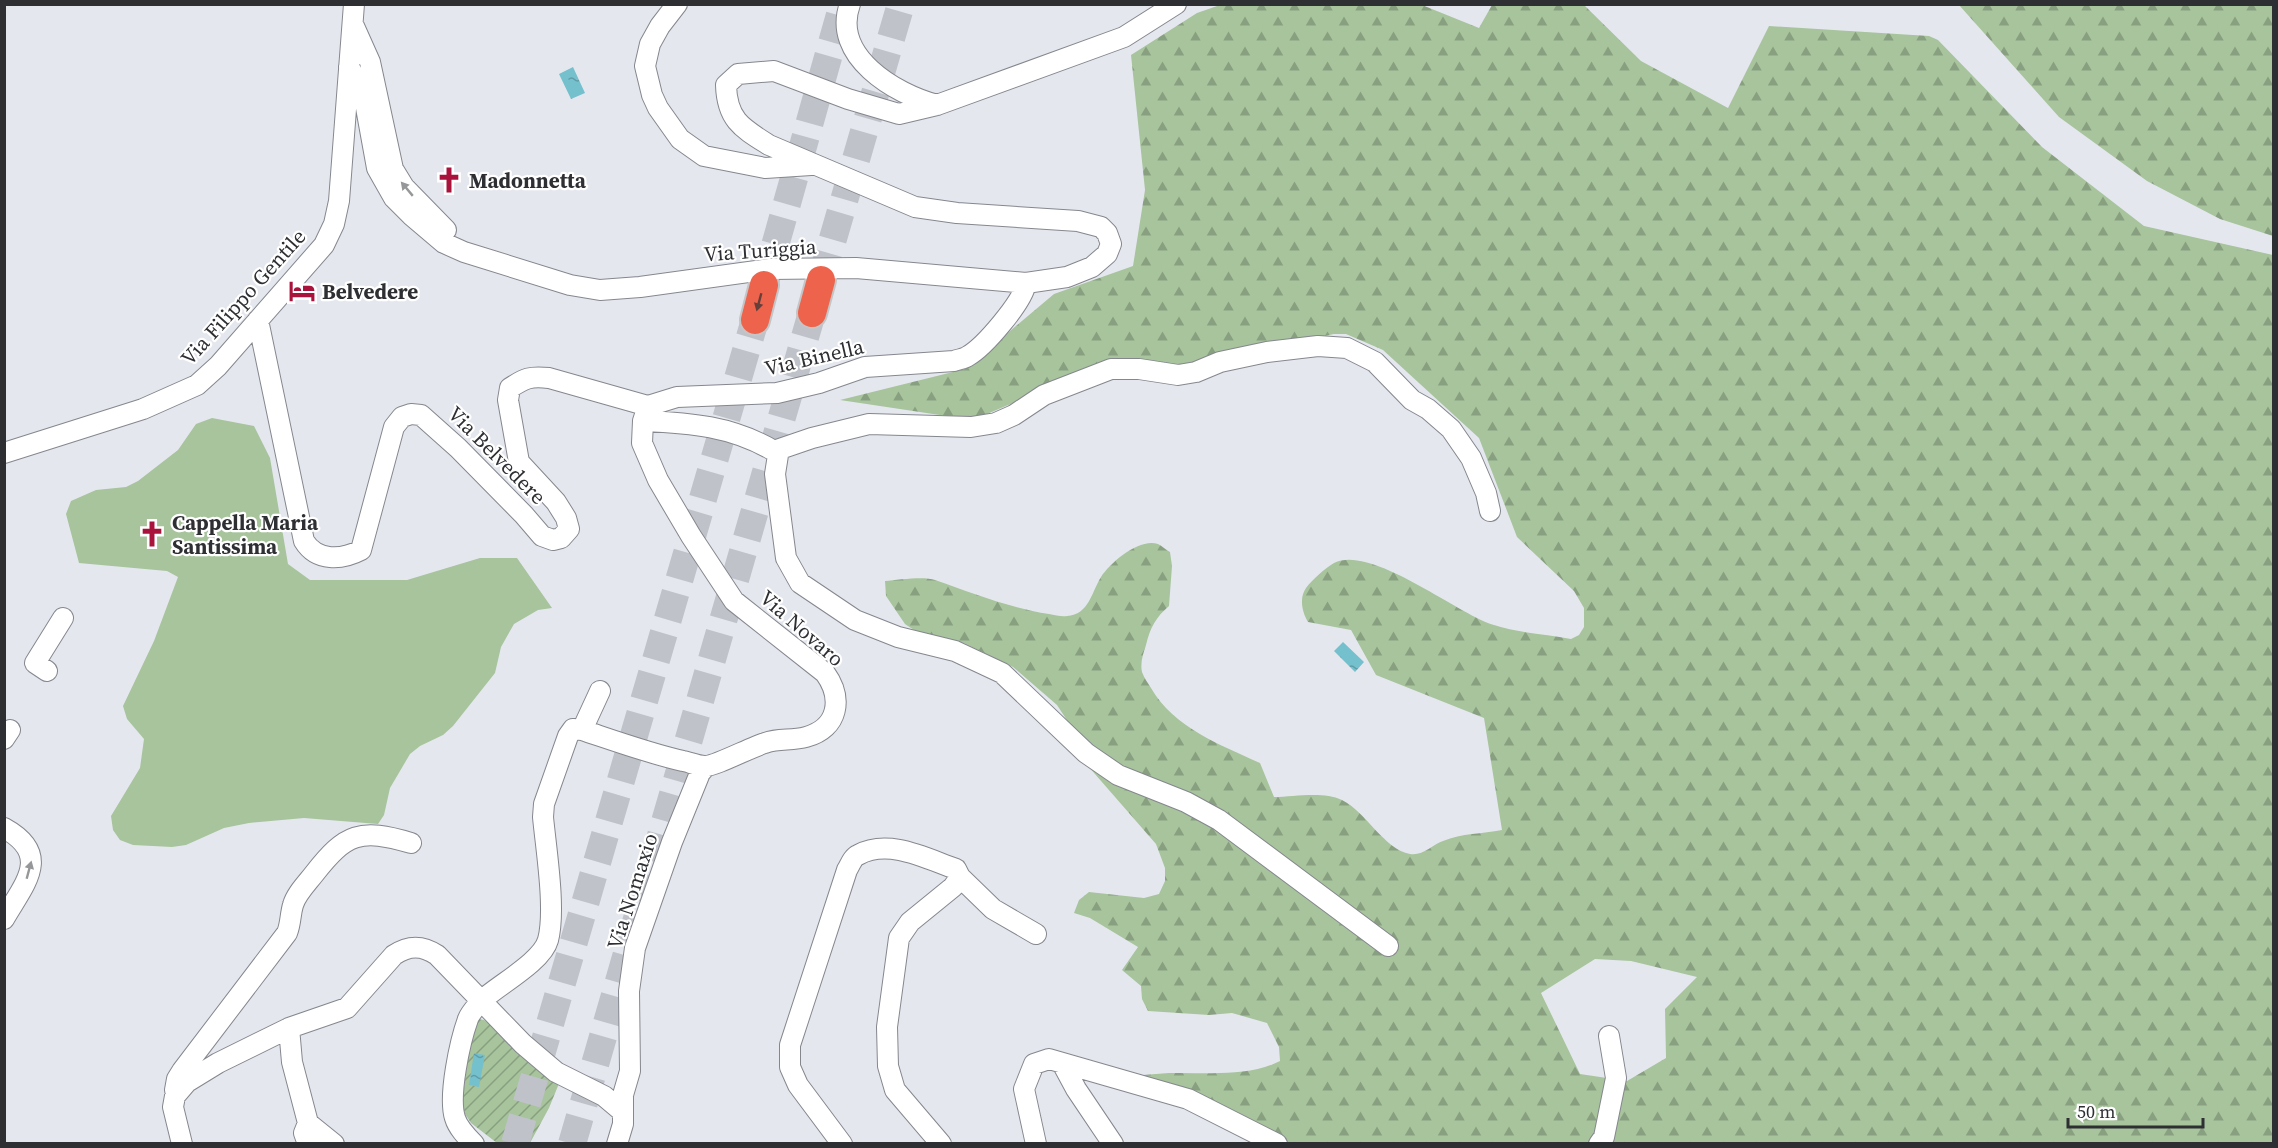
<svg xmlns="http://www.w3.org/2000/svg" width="2278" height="1148" font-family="'Source Serif 4',serif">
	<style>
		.grass { fill: #a7c49c }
		.forest { fill: url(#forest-firs); fill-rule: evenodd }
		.garden { fill: url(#garden-furrows) }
		.water { fill: url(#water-ripples) }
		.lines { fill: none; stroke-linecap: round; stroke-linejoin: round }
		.highway-tunnel { stroke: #c0c2c9; stroke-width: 28; stroke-dasharray: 28 14; stroke-linecap: butt }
		.minor-casing { stroke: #85878e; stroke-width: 22 }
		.highway-casing { stroke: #c4c5c6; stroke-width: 32 }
		.minor { stroke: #fff; stroke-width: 20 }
		.highway { stroke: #ed634b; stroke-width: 28 }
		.oneway { fill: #969798 }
		.oneway2 { fill: #673f3a }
		.labels { text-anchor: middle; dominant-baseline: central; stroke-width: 4.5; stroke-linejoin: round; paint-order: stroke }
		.poi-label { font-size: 21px; font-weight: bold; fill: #2e2f32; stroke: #fff; text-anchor: start }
		.street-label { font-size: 21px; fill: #2e2f32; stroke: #fff }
	</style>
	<defs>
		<pattern id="forest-firs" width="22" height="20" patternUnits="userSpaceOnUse" patternTransform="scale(1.5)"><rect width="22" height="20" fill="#a7c49c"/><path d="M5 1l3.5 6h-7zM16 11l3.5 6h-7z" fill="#88a080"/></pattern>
		<pattern id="garden-furrows" width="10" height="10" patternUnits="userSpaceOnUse" patternTransform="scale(1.5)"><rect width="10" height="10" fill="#a7c49c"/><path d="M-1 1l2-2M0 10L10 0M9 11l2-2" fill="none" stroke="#88a080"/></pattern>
		<pattern id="water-ripples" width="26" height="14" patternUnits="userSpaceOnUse" patternTransform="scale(1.5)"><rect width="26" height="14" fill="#74c0cc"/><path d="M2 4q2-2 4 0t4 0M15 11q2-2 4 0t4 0" fill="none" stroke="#609ca6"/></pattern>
	</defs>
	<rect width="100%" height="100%" fill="#e5e7ef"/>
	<path class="grass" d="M212 418 254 426 270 458 288 564 310 580H407L480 558H517L552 608 538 610 514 624 501 647 495 673 453 726 443 735 420 746 410 754 390 788 384 815 378 824 304 818 249 823 224 828 186 845 172 847 133 845 120 840 113 830 111 816 140 768 144 739 127 719 123 706 154 641 178 577 167 571 79 563 66 514 71 501 96 490 126 487 138 481 178 450 196 424Z"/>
	<path class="forest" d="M1220 5H1422L1479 28 1492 5H1584L1641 61 1728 108 1769 26 1929 36 1938 40 2042 147 2144 226 2273 255V1143H1290L1244 1120 1196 1092 1131 1076C1143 1075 1156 1074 1169 1073 1205 1072 1247 1078 1280 1061L1279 1047 1267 1023 1232 1013 1209 1015 1148 1011 1142 999 1141 986 1122 970 1138 947 1090 918 1074 913 1079 900 1089 892 1144 898 1159 894 1165 881V868L1156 844 1081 758 1076 734 1057 705 1013 667 964 643 920 634 905 624 886 596 885 581C898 580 924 576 935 580 972 593 1010 608 1049 614 1055 615 1062 617 1067 616 1089 615 1092 591 1101 577 1111 562 1139 538 1158 544 1162 546 1166 550 1170 552L1172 566 1169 606C1156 617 1150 628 1146 645 1143 654 1140 663 1142 672 1144 678 1148 683 1151 688 1174 728 1221 745 1260 763L1274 797C1294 797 1323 791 1342 800 1365 811 1385 850 1410 854 1423 856 1432 845 1443 841 1462 833 1482 834 1502 830L1484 718 1376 675 1351 630 1308 622C1302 612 1299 598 1306 588 1312 580 1325 568 1334 563 1371 544 1457 614 1494 625 1518 633 1546 634 1571 639L1579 635 1584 627V608L1574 591 1517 537 1479 438 1383 350 1346 334H1334L1184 366 1102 365 973 420 840 400 965 369 1054 294 1133 266 1145 190 1131 55 1197 13ZM1595 959 1631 961 1697 977 1665 1009 1666 1058 1627 1081 1580 1074 1541 993Z
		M1959 5H2273V236L2220 219 2147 181 2059 117Z"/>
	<path class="garden" d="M478 1019 484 1020 493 1027 560 1081 549 1108 530 1143H497L471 1123 465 1114 462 1101 465 1080 471 1033Z"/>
	<path class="water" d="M573 67 585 93 571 99 559 74Z
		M1343 642 1364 662 1355 672 1334 651Z
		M474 1053 485 1055 479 1087 469 1085Z"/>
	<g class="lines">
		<path class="highway-tunnel" d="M821 280 901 4
			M764 285 843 4
			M515 1144 755 320
			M572 1144 812 313"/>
		<g class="minor-casing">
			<path id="minor" d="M677 4 660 26 650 44 645 66 652 95 658 108 680 139 704 156 765 168 811 165
				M850 4C831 56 895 94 937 105
				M353 24 370 62 393 169 404 187 446 230
				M349 67 363 91 377 168 394 198 411 215 444 243 464 252 570 285 600 290 640 287 770 269 856 268 1026 283 1067 277 1092 267 1107 254 1111 244 1107 233 1101 227 1078 221 957 213 915 207 769 145C742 128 727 120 726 85L738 74 774 71 848 99 899 114 937 105 1124 37 1176 4
				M258 320 304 541C317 562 342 560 361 550L394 427 402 417 411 414 421 415 458 448 524 515 542 536 553 540 561 538 569 529 566 518 556 502 519 462 508 400 510 388C525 378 530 376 549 378L648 406 677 397 777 393 819 383 865 367 954 361C959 359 964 359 968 356 984 347 1023 302 1026 283
				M643 421C691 423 732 426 774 451
				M774 451 778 455 775 474 786 558 800 583 855 620 898 637 955 651 1002 673 1086 753 1118 775 1186 802 1219 820 1388 946
				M774 451 812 438 869 424 971 427 996 423 1014 415 1044 395 1111 369H1139L1178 375 1196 372 1220 362 1267 352 1318 346 1347 348 1375 362 1412 400 1428 409 1451 429 1471 458 1486 493 1490 511
				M4 453 143 409 197 385 218 366 324 245 334 224 339 201 354 4
				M47 671 35 663 63 618
				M582 730 600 691
				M4 739 10 730
				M4 828C53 855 24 884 4 919
				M960 877 993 909 1036 934
				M289 1028 292 1062 308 1123 304 1133 308 1144
				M1062 1063 1076 1089 1113 1144
				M175 1090 177 1079 182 1071 287 933C291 923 290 915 293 905 296 894 307 883 314 874 346 833 360 828 411 843
				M308 1123 334 1144
				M182 1144 173 1107 175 1096 187 1082 218 1063 289 1028 347 1008 394 955C409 945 422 945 437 955L523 1044 556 1072 604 1096 623 1112
				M474 1144C466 1136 458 1128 455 1118 448 1096 460 1041 468 1019 470 1013 477 1006 481 1001 498 985 542 962 548 940 556 910 546 849 543 817L544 804 568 736 573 729 582 730C615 741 648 753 683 761 689 762 698 766 705 766 716 766 751 747 765 743 778 738 792 741 806 737 839 728 843 698 825 673L734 601 691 536 658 480 642 443 643 421 648 406
				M617 1144 623 1124V1095L630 1071 629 991 635 948 672 842 700 773 706 766
				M842 1144 798 1085 790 1067V1045L847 870C850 865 853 857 858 855 889 838 927 859 956 869L960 877 953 887 910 922 899 938 887 1027 888 1066 895 1090 941 1144
				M1036 1144 1024 1089 1034 1064 1049 1059 1188 1099 1277 1144
				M1599 1144 1604 1137 1616 1078 1609 1036"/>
		</g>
		<g class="highway-casing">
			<path id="highway" d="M812 313 821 280
				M755 320 764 285"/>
		</g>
		<use href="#minor" class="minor"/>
		<use href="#highway" class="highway"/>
	</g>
	<defs><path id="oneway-solid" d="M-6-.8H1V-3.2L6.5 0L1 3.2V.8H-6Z" transform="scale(1.5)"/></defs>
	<g class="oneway">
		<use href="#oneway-solid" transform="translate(407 189) rotate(-130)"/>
		<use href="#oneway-solid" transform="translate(29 870) rotate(-75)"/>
	</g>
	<use class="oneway2" href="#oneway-solid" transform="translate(759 302) rotate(105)"/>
	<defs>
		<g id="church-bare" transform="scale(2.07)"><path d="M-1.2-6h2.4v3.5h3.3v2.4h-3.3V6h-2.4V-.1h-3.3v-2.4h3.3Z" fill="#a9123a" stroke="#fff" stroke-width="2.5" paint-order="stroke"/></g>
		<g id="hotel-bare" transform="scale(2.07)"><path d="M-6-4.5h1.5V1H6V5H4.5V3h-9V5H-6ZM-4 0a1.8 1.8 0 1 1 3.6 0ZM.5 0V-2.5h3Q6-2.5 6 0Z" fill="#a9123a" stroke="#fff" stroke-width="2.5" paint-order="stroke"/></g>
	</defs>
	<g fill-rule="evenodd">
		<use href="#church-bare" x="449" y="180"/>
		<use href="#hotel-bare" x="302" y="291"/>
		<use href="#church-bare" x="152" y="534"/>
	</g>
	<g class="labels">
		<g class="poi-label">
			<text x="469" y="180">Madonnetta</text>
			<text x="322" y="291">Belvedere</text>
			<text x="172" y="522">Cappella Maria<tspan x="172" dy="24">Santissima</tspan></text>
		</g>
		<g class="street-label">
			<text transform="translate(760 250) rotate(-4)">Via Turiggia</text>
			<text transform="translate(243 297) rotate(-48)">Via Filippo Gentile</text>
			<text transform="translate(814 357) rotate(-13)">Via Binella</text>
			<text transform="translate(497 455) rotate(45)">Via Belvedere</text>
			<text transform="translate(802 628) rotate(41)">Via Novaro</text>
			<text transform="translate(632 891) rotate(-72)">Via Nomaxio</text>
		</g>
	</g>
	<rect width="2278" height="1148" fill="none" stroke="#2e2f32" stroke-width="12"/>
	<path d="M2068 1118v9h135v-9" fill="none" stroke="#2e2f32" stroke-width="3"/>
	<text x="2077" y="1118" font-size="18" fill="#2e2f32" stroke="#ffffff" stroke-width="4.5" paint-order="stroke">50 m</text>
</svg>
